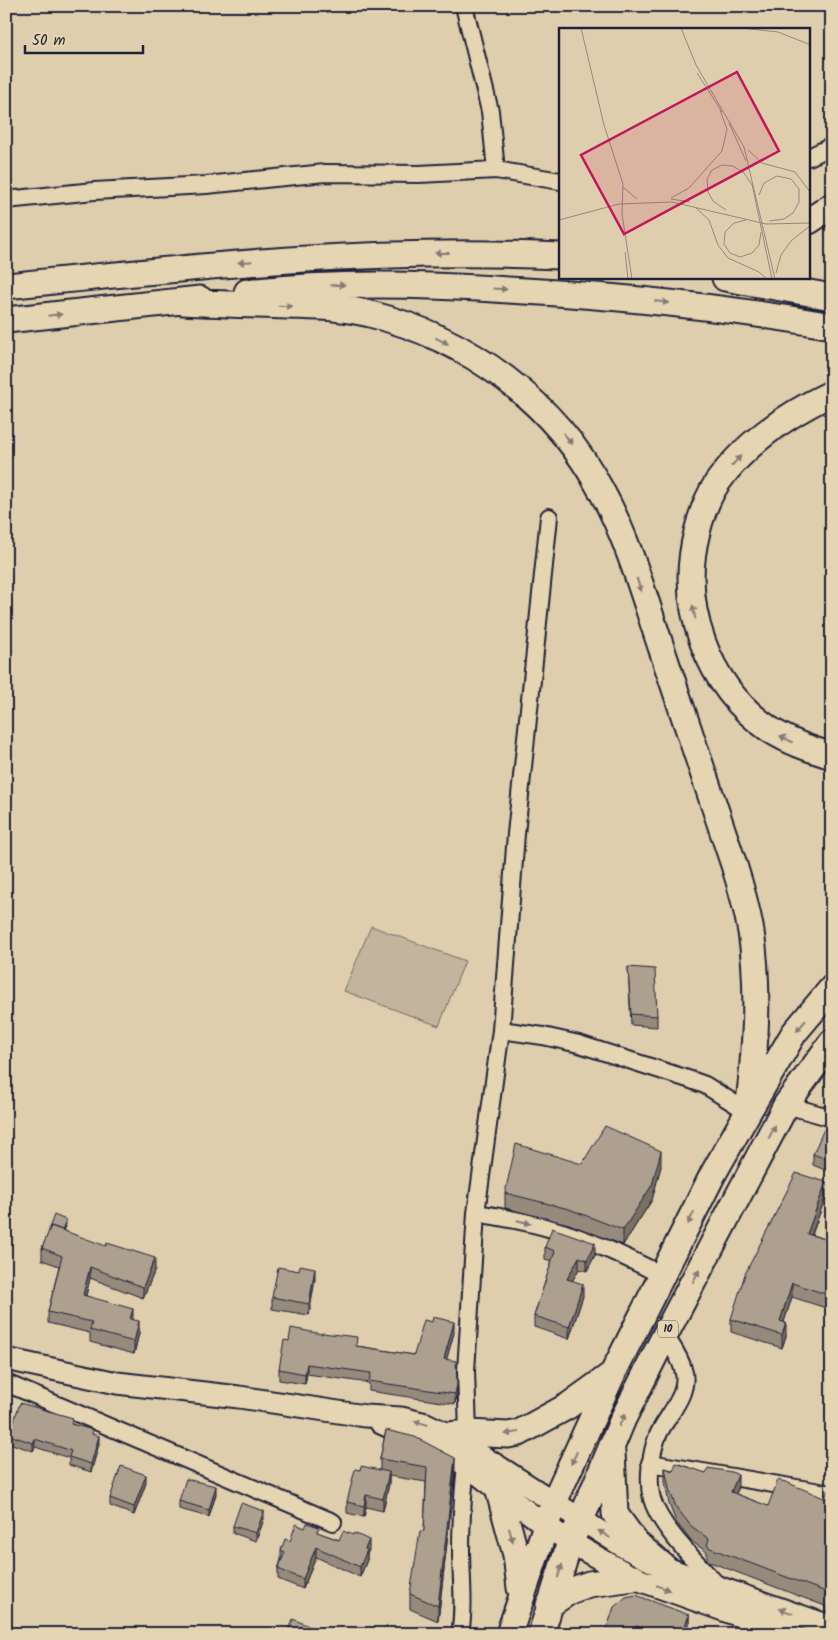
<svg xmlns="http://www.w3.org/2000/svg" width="838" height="1640" font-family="Kalam,sans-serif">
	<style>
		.pitch { fill: #c2b49d; stroke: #726b6c }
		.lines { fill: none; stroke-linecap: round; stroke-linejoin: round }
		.minor-casing { stroke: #22223b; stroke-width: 20 }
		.major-casing { stroke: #22223b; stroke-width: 25 }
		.highway-casing { stroke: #22223b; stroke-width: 29 }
		.minor { stroke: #e6d5b2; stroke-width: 16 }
		.major { stroke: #e6d5b2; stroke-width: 21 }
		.highway { stroke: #e6d5b2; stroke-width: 25 }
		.wall { fill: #958a7b; stroke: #22223b }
		.shaded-wall { fill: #797064; stroke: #22223b }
		.building { fill: #ada08f; stroke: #22223b }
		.oneway { fill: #847c76 }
		.labels { text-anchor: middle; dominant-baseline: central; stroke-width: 4.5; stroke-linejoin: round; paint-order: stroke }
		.shield { fill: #e6d5b2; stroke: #5d585f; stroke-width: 1 }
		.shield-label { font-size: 11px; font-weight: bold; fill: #22223b }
		.inset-road { fill: none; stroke: #93897f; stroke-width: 1 }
		.view { fill: #c2185b; fill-opacity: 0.15; stroke: #c2185b; stroke-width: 2.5 }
		.inset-edge { fill: none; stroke: #22223b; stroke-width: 2.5 }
	</style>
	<rect width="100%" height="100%" fill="#decead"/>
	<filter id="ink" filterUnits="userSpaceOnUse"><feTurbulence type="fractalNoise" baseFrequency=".02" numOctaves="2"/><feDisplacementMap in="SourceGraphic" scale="10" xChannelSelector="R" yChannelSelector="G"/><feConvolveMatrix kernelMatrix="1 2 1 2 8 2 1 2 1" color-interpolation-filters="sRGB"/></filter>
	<g filter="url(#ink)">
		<path class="pitch" d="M371 926 465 961 439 1026 344 991Z"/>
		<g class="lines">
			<g class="minor-casing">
				<path id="minor" d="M464 6 490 111 496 170
					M809 157 832 146
					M6 200 94 191 206 185 325 173 419 174 496 170 560 181
					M501 1030 543 1036 579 1044 691 1080 705 1085 748 1112
					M786 1105 832 1118
					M476 1213C502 1217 527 1222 552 1229 591 1240 627 1257 663 1276
					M665 1335C671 1345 680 1357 683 1369 691 1393 667 1415 658 1435 651 1452 647 1480 652 1499 660 1528 699 1564 719 1587
					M6 1383 333 1522
					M468 1433 466 1371 476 1213 501 1030 516 834 549 517
					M650 1463 832 1494
					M460 1634C465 1606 461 1577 461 1549 461 1521 463 1493 466 1465"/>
			</g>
			<g class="major-casing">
				<path id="major" d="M6 1359 117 1383 239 1397 365 1416 401 1418 426 1424 449 1435 624 1547 664 1567 721 1588 832 1627
					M381 1423 434 1447 466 1465 545 1525 570 1542 634 1578 790 1634"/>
			</g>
			<g class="highway-casing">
				<path id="highway" d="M809 221 832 206
					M725 278 832 297
					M6 286C191 267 375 247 560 256
					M247 292C335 282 420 284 508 290 617 296 725 307 832 326
					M183 302C219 304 255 305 290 306 316 307 344 307 370 314 468 338 555 402 602 492 629 541 644 597 662 650 686 722 710 793 734 865 741 887 747 909 751 932 760 991 755 1052 748 1112
					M6 320 200 299
					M832 393C788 414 745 443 717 483 707 498 701 516 697 532 678 605 707 686 769 729 789 742 810 749 832 756
					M449 1435 468 1433 508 1435 519 1433 568 1406 611 1375
					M612 1452 615 1514 636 1543 664 1567
					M498 1488 516 1555 520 1588
					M549 1605 570 1591 589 1584 634 1578
					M509 1634 554 1502 613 1373 713 1174 748 1112 794 1033 832 988
					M541 1634 570 1542 581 1520 623 1419 665 1335 786 1105 832 1042"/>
			</g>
			<use href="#minor" class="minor"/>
			<use href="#major" class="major"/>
			<use href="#highway" class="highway"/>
		</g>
		<path class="wall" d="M628 967 657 1016V1027L631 1025Z
			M832 1117V1173L813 1165V1154L826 1130Z
			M582 1164 661 1166 652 1200 623 1245 569 1224 505 1208V1193Z
			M826 1196 812 1235 832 1241V1286L829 1309 792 1297 784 1322 786 1336 782 1348 731 1332V1319Z
			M66 1224 63 1231 155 1270 143 1298 90 1278 86 1296 133 1320 139 1333 134 1354 90 1342V1333L48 1323V1312L59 1266 42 1260V1248L49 1232V1228Z
			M545 1247 595 1255 587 1271 579 1269 572 1281 583 1296 569 1339 534 1327V1316L552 1261 545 1259Z
			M315 1279 309 1315 272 1309V1297Z
			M454 1333 446 1360 457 1395 455 1404 369 1391V1383L307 1374 305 1384 279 1380V1369L289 1341 357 1346 414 1355Z
			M73 1424 93 1434 99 1444 91 1472 69 1465V1458L35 1447 33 1451 9 1443V1435Z
			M386 1430 455 1473 438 1621 410 1609V1594L424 1531 426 1482 389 1476V1484L383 1511 366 1507 364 1517 347 1513V1502L360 1470H380V1459Z
			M665 1468 738 1489 736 1494 832 1531V1614L825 1611V1606L710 1562 707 1560V1552L691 1541 676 1522 669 1504 665 1483Z
			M146 1483 134 1515 110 1506V1498Z
			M216 1494 209 1517 179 1509V1501Z
			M264 1519 256 1541 233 1533V1526Z
			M319 1533 369 1550 367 1554V1560L360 1577 316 1557 303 1589 278 1579V1569L281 1560V1550L290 1541Z
			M689 1615V1629L687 1634H605Z"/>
		<path class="shaded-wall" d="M661 1151V1166L652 1200 623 1245V1230Z
			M826 1182V1196L807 1247V1234Z
			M66 1220V1224L61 1236V1232Z
			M595 1243V1255L587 1271V1260Z
			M579 1257V1269L567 1291V1279Z
			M155 1258V1270L143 1298V1287Z
			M90 1267V1278L83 1307V1295Z
			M315 1268V1279L309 1315V1304Z
			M832 1272V1286L829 1309V1295Z
			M792 1283V1297L780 1334V1321Z
			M583 1284V1296L569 1339V1327Z
			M133 1309V1321L130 1319Z
			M139 1321V1333L134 1354V1342Z
			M454 1322V1333L444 1369V1359Z
			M786 1323V1336L782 1348V1335Z
			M307 1364V1374L305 1384V1374Z
			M457 1385V1395L455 1404V1394Z
			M99 1436V1444L91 1472V1464Z
			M35 1439V1447L33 1451V1443Z
			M455 1458V1473L438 1621V1606Z
			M389 1472V1484L383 1511V1499Z
			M146 1475V1483L134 1515V1507Z
			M738 1475V1489L731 1506V1492Z
			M216 1486V1494L209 1517V1510Z
			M366 1495V1507L364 1517V1506Z
			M264 1511V1519L256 1541V1533Z
			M832 1515V1530L826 1544V1529Z
			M369 1540V1550L367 1554V1560L360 1577V1567L365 1549Z
			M316 1547V1557L303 1589V1579Z
			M689 1615V1629L687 1634H682Z"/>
		<path class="building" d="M628 967 655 969 657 1016 631 1014Z
			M832 1117V1161L813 1154 824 1129 826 1130Z
			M605 1126 661 1151 652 1185 623 1230 569 1209 505 1193 516 1144 582 1164Z
			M796 1173 826 1182 807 1234 832 1241V1272L829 1295 792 1283 780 1321 786 1323 782 1335 731 1319 745 1274Z
			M54 1215 66 1220 62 1230 51 1226 50 1228H49Z
			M51 1226 106 1246 107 1243 155 1258 143 1287 90 1267 83 1295 133 1309 130 1319 139 1321 134 1342 90 1330 92 1322 48 1312 62 1256 42 1248Z
			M552 1228 595 1243 587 1260 579 1257 567 1279 583 1284 569 1327 534 1316 555 1251 545 1247Z
			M300 1265 315 1268 309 1304 272 1297 278 1267 299 1271Z
			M433 1317 454 1322 444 1359 456 1361 457 1385 455 1394 369 1381 371 1373 307 1364 305 1374 279 1369 284 1340 289 1341 291 1328 322 1334V1333L357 1337 356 1346 414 1355 424 1320 432 1322Z
			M20 1403 73 1418 71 1424 93 1430 92 1434 99 1436 91 1464 69 1457 71 1451 66 1449 35 1439 33 1443 9 1435Z
			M386 1430 415 1437 455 1458 438 1606 410 1594 420 1531H424L427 1467 380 1459Z
			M676 1463 706 1473 708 1468 732 1472 738 1475 731 1492 768 1506 778 1480 786 1482 824 1498 828 1490 832 1492V1515L826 1529 832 1531V1599L825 1596 826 1592 710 1548 707 1545 709 1539 691 1526 676 1507 669 1489 665 1468 673 1471Z
			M121 1466 146 1475 134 1507 110 1498Z
			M361 1466 389 1472 383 1499 366 1495 364 1506 347 1502 355 1469 360 1470Z
			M186 1479 216 1486 209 1510 179 1501Z
			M241 1503 264 1511 256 1533 233 1526Z
			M307 1523 319 1527 317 1532 339 1540 343 1531 353 1535 354 1533 369 1540 365 1549 367 1550 360 1567 316 1547 303 1579 278 1569 285 1552 281 1550 285 1539 290 1541 296 1524 305 1528Z
			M636 1595 689 1615 682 1634H656L636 1626 634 1634H605L614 1607 626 1597Z
			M293 1619 326 1634H287Z
			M737 1629 750 1634H735Z"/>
		<defs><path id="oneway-solid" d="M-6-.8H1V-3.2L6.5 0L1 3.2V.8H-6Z" transform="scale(1.25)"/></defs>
		<g class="oneway">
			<use href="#oneway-solid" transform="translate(442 253) rotate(180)"/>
			<use href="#oneway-solid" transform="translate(245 262) rotate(175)"/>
			<use href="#oneway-solid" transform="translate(338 285) rotate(-2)"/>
			<use href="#oneway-solid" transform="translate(500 289) rotate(3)"/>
			<use href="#oneway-solid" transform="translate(662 302) rotate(7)"/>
			<use href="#oneway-solid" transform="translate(285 306) rotate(2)"/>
			<use href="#oneway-solid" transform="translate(55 315) rotate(-6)"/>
			<use href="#oneway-solid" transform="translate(442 341) rotate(26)"/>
			<use href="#oneway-solid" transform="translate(568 439) rotate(52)"/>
			<use href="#oneway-solid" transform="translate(736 461) rotate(-47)"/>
			<use href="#oneway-solid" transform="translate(639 585) rotate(71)"/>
			<use href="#oneway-solid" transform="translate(694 612) rotate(-101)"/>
			<use href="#oneway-solid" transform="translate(786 739) rotate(-153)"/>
			<use href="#oneway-solid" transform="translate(801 1026) rotate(130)"/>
			<use href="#oneway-solid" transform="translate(772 1132) rotate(-62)"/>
			<use href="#oneway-solid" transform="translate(691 1218) rotate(116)"/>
			<use href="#oneway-solid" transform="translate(524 1222) rotate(14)"/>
			<use href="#oneway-solid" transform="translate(696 1276) rotate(-62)"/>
			<use href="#oneway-solid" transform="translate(622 1420) rotate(-65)"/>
			<use href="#oneway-solid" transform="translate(421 1423) rotate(-164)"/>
			<use href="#oneway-solid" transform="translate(512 1433) rotate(172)"/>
			<use href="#oneway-solid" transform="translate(574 1458) rotate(115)"/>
			<use href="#oneway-solid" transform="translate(604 1534) rotate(-148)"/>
			<use href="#oneway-solid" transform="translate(511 1535) rotate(74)"/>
			<use href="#oneway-solid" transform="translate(560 1571) rotate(-72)"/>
			<use href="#oneway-solid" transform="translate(663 1588) rotate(20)"/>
			<use href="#oneway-solid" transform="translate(786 1611) rotate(-161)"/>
		</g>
	</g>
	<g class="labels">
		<rect class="shield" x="658" y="1320.5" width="20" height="17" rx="4"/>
		<g class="shield-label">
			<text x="668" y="1329">10</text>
		</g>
	</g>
	<g transform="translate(559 28)">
		<rect width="251" height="251" fill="#decead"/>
		<path class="inset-road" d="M22 0 45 97 64 156 63 186 73 251M122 0 137 37 185 119 216 251M183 0 219 4 252 17M138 45 163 84M170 95 187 133M189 122 203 135 236 144 252 165M193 156 213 251M64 159 78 171M200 167 205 155 218 148 232 151 240 161V174L234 185 225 191 210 193M112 170 130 160 163 123 168 101 161 82M112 171 131 174M136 179 150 192 159 217 169 230 200 244 208 251M167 182 154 173 149 164 148 151 153 142 163 137 174 138 185 145 193 157M0 192 60 176 113 174 207 196 252 195M187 192 175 195 166 204 165 216 171 225 181 229 193 225 200 217 202 204M66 224 69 251M217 245 222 227 232 213 252 197"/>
		<path class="view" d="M178 44 220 123 65 206 22 127Z"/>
		<rect width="251" height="251" class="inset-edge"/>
	</g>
	<rect width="838" height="1640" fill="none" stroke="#e6d5b2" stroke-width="25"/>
	<rect x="12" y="12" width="813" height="1615" fill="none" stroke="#22223b" stroke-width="2" filter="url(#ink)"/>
	<path d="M25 45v8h118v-8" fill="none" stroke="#22223b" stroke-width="2.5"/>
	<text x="32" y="45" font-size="15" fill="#22223b" stroke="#e6d5b2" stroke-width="4" paint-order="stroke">50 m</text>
</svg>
